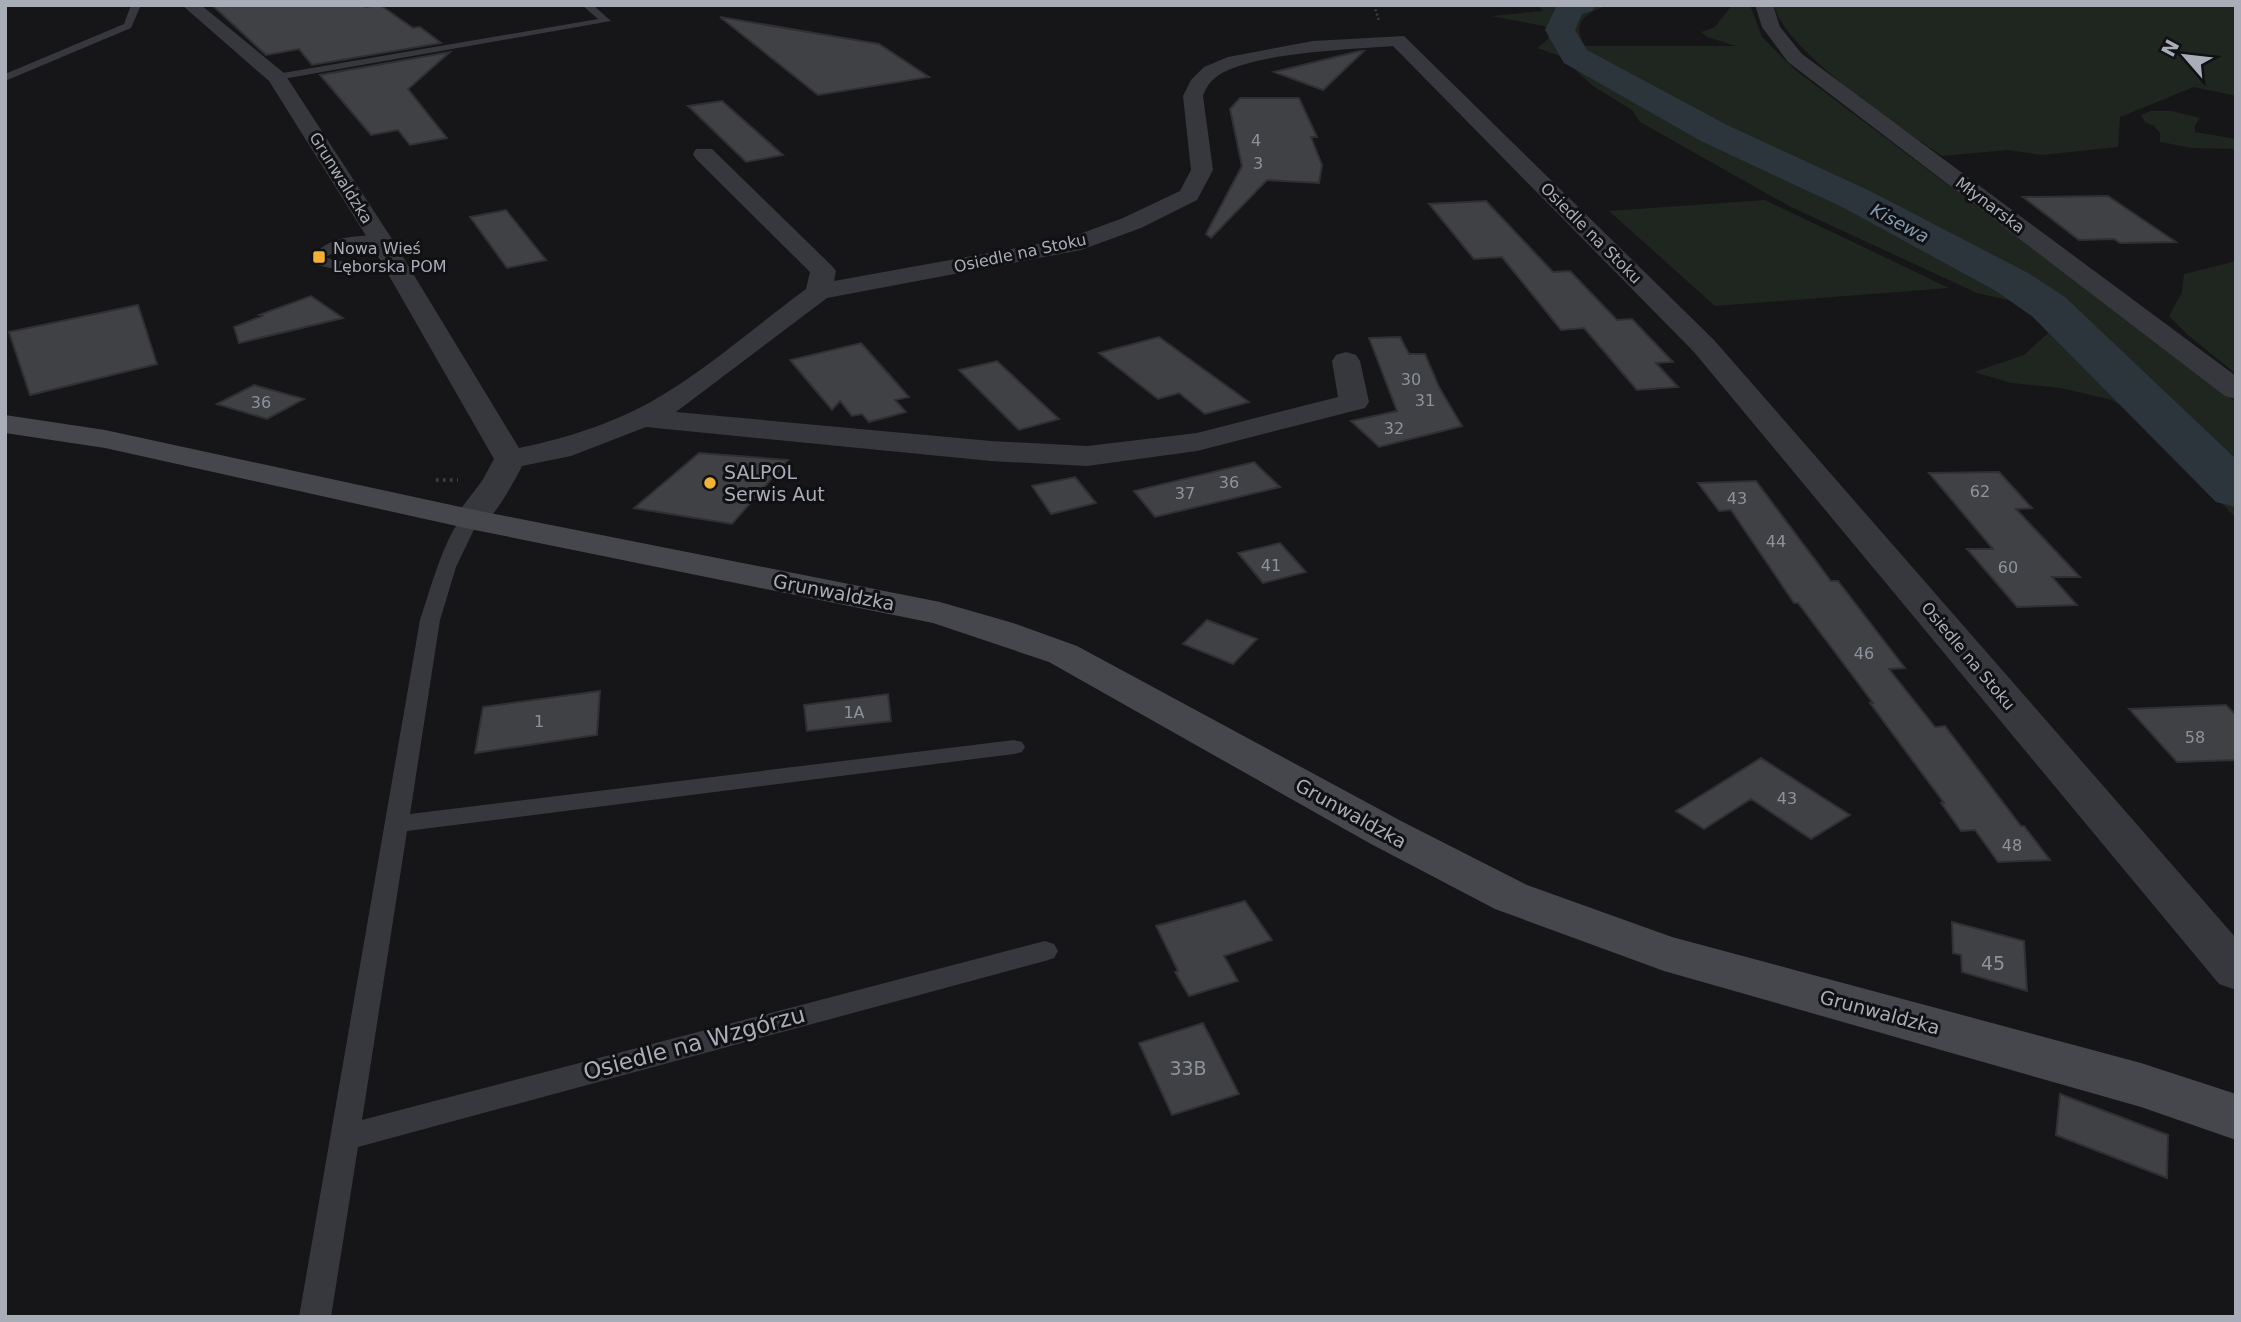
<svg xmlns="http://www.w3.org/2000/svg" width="2241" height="1322" font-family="'DejaVu Sans',sans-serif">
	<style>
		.green { fill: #1e261f }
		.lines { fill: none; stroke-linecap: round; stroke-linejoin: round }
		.river { fill: #2c353c; fill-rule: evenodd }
		.building { fill: #404145; stroke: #303034; stroke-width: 2 }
		.path-far1 { stroke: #3d3f44; stroke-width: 2.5; stroke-dasharray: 2 2.5; stroke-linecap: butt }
		.path { stroke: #3d3f44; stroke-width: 3.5; stroke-dasharray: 2.5 4.5; stroke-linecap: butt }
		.service { fill: #37383d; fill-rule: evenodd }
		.minor { fill: #37383d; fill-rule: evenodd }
		.tertiary { fill: #37383d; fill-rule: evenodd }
		.secondary { fill: #45474d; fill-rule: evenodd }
		.poi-dot { fill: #f2b134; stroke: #111113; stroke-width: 2.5 }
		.labels { text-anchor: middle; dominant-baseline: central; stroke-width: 6; stroke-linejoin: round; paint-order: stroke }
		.number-label { font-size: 16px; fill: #8e929b }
		.far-street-label { font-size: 16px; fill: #a8adb8; stroke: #111113 }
		.far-poi-label { font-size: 16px; fill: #a8adb8; stroke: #111113; text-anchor: start }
		.far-water-label { font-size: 18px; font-style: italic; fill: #7f9bb3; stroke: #111113 }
		.poi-label { font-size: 19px; fill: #a8adb8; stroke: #111113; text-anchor: start }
		.street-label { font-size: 19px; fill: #a8adb8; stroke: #111113 }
		.near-number-label { font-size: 19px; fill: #8e929b }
		.near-street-label { font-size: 23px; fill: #a8adb8; stroke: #111113 }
	</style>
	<rect width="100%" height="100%" fill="#161618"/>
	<path class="green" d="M1509 5H1608C1587 13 1570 22 1585 46H1736L1707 37 1701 32 1715 27 1732 5H1750L1762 37 1794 69 2236 402V518L2141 420 2112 400 2061 388 2011 383 1974 372 2024 355 2048 333 2020 303 1977 293 1789 206 1640 122 1632 110 1593 86 1560 56 1537 48 1548 39 1550 32 1544 26 1491 16 1543 11 1540 7Z
		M1774 5H2236V96L2194 87 2120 117 2118 147 2042 155 2008 150 1942 156C1903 129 1783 50 1774 5Z
		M2150 111H2172L2200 118 2195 125V132L2236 139V149L2192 148 2160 142V133L2154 126 2145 122 2141 115Z
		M1765 200 1949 288 1715 306 1609 211Z
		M2236 261V374L2189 336 2169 316 2182 292 2184 274Z"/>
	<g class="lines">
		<path class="river" d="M1557 5H1596L1592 11 1582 14 1575 30 1587 50 1727 125 1872 192 2028 273 2065 297 2236 459V507L2216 502 2033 317 1996 291 1844 208 1701 141 1564 63 1545 30Z"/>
	</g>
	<path class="building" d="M212 5H362L365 7 380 5 413 28 420 27 441 43 312 65 299 49 266 55Z
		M720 17 879 44 929 77 818 95Z
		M1360 51H1364L1323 90 1274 72Z
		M450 52 408 89 447 138 410 145 398 130 371 135 320 75Z
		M1240 98H1299L1317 137H1311L1322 165 1319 183 1267 180 1211 238 1206 234 1242 166 1230 109Z
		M722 101 783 155 746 162 688 106Z
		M2108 196 2176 242 2120 243 2114 239 2079 240 2023 197Z
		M1486 201 1553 272 1570 271 1617 320 1632 319 1673 362 1656 363 1678 387 1637 390 1584 328 1561 330 1502 257 1474 259 1429 204Z
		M506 210 546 260 507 268 470 217Z
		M311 296 343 318 239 343 234 327 262 316 259 315Z
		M138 305 157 364 30 395 9 332Z
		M1159 337 1249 402 1205 414 1179 393 1158 399 1099 353Z
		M1400 337 1409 354H1425L1439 387 1462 426 1379 447 1351 421 1397 411 1369 338Z
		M861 343 909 397 895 400 906 412 869 422 862 414 852 416 840 401 832 410 790 360Z
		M997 361 1059 419 1019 430 959 370Z
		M254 385 304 399 267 419 217 404Z
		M699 453 788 460 732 524 634 508Z
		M1254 462 1280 487 1155 517 1134 491Z
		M1999 472 2032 508 2016 509 2080 577H2052L2077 605 2017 607 1967 549H1993L1929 473Z
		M1075 477 1096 503 1051 514 1032 486Z
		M1756 481 1831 581H1838L1905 668 1889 669 1935 727 1945 726 2021 826H2024L2050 860 1998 862 1975 830 1961 831 1941 803H1944L1870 703H1873L1798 603H1794L1731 510 1719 511 1698 483Z
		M1280 543 1306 572 1263 583 1238 553Z
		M1207 620 1257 639 1233 664 1183 644Z
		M600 691 597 735 475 753 483 707Z
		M888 694 891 721 807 731 804 705Z
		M2226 705 2236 715V760L2177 762 2129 709Z
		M1761 758 1850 815 1811 839 1751 799 1704 829 1676 811Z
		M1245 901 1272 940 1224 956 1238 981 1189 996 1175 972 1178 971 1156 926Z
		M1952 922 2024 941 2027 991 1962 972 1961 955 1953 953Z
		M1203 1023 1239 1094 1172 1115 1139 1043Z
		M2060 1094 2168 1135 2167 1178 2056 1135Z"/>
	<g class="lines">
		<path class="path-far1" d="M1374 5 1379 21"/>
		<path class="path" d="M436 480H458"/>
		<path class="service" d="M131 5H141L131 28 5 81V74L124 24Z
			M582 5H593L611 21 277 80 272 77 277 74 598 19Z
			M380 235 387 239 385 242 343 247 326 257 335 261 398 264 405 268 403 271 335 269 317 265 312 257C328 236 355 236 380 235Z
			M470 513 479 519 456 567 440 620 410 814 1014 740 1022 742 1025 747 1022 752 1014 754 407 831 362 1120 1045 941 1054 944 1058 951 1054 958 1045 961 358 1147 331 1317H299L420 620C428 599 448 519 470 513Z"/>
		<path class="minor" d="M182 5H201L284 73 392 239 519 448C568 438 621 421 664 394 712 365 761 322 806 289L810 272 696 159 693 154 696 149H712L832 266 836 271 834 281 1066 239 1123 218 1180 191 1191 170 1183 96 1191 80 1204 67 1228 57 1313 41 1404 36 1714 340 2236 938V990L2219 984 1694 352 1393 46C1353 49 1251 53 1219 75 1211 80 1206 87 1203 96L1213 170 1197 200 1141 228 1081 250 827 298 676 412 991 441 1087 446 1197 433 1338 397 1332 361 1336 355 1346 352 1356 355 1360 361 1369 402 1365 408 1197 451 1087 466 991 461 646 427 571 456 522 466C516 479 492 521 480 527 473 530 466 528 458 526L453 519 482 481 494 459 368 239 269 81Z"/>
		<path class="tertiary" d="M1755 5H1773L1780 27 1802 54 2236 376V399L2225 396 1788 62 1762 27Z"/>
		<path class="secondary" d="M5 415 105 430 470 509 940 602 1013 623 1077 646 1403 822 1527 885 1672 937 2141 1063 2236 1094V1140L2141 1107 1664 971 1495 909 1371 844 1049 662 933 623 470 529 105 448 5 433Z"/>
	</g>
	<g class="poi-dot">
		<rect x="312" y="250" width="14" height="14" rx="3.5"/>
		<circle cx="710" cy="483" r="7"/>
	</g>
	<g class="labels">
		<g class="number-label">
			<text x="1256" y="140">4</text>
			<text x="1258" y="163">3</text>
			<text x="1411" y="379">30</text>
			<text x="1425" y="400">31</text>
			<text x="261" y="402">36</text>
			<text x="1394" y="428">32</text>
			<text x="1229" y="482">36</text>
			<text x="1980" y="491">62</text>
			<text x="1185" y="493">37</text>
			<text x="1737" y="498">43</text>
			<text x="1776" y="541">44</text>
			<text x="1271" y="565">41</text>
			<text x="2008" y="567">60</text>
			<text x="1864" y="653">46</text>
			<text x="854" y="712">1A</text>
			<text x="539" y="721">1</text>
			<text x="2195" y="737">58</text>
			<text x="1787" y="798">43</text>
			<text x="2012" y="845">48</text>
		</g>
		<g class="far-street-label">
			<text transform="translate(341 178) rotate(58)">Grunwaldzka</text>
			<text transform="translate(1990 205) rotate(37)">Młynarska</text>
			<text transform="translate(1591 233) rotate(45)">Osiedle na Stoku</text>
			<text transform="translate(1020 253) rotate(-12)">Osiedle na Stoku</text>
			<text transform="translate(1968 656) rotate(50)">Osiedle na Stoku</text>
		</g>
		<g class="far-poi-label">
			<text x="333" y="248">Nowa Wieś<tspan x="333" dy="18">Lęborska POM</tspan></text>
		</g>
		<g class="far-water-label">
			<text transform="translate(1900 223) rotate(28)">Kisewa</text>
		</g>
		<g class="poi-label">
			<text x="724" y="472">SALPOL<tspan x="724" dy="22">Serwis Aut</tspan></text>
		</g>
		<g class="street-label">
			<text transform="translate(834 592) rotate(11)">Grunwaldzka</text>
			<text transform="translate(1351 813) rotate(29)">Grunwaldzka</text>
			<text transform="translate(1880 1012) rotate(15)">Grunwaldzka</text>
		</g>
		<g class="near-number-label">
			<text x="1993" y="963">45</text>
			<text x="1188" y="1068">33B</text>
		</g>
		<g class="near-street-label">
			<text transform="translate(694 1043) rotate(-15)">Osiedle na Wzgórzu</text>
		</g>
	</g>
	<rect width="2241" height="1322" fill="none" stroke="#a8adb8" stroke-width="14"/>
	<g transform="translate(2185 56) rotate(298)" stroke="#111113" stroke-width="5" paint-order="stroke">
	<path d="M0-5L12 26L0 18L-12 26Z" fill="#a8adb8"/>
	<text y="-10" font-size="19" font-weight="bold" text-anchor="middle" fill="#a8adb8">N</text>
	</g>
</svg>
